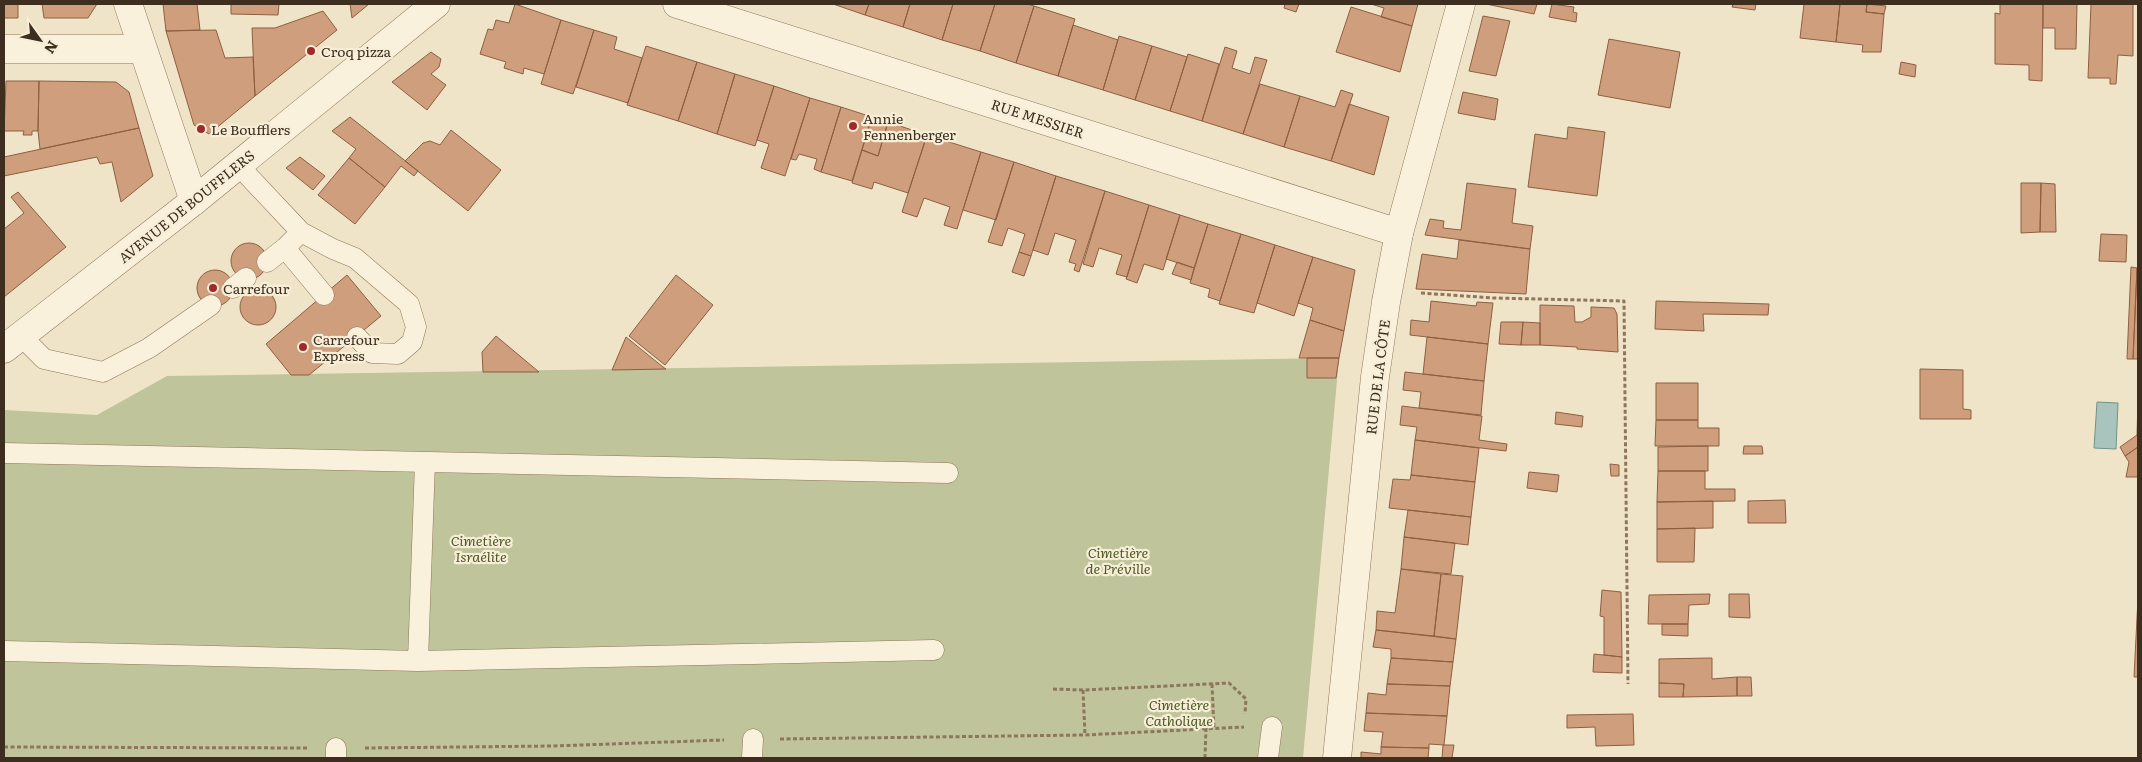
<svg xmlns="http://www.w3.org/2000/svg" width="2142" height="762" font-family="Literata,serif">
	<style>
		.cemetery { fill: #bfc49a }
		.water { fill: #a9c4bc; stroke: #6f938a }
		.building { fill: #cf9f7d; stroke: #8d5f41 }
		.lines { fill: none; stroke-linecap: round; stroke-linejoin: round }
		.service-casing { stroke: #8d765c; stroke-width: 21 }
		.minor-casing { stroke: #8d765c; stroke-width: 29 }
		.tertiary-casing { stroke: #8d765c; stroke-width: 29 }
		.path { stroke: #8d765c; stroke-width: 3; stroke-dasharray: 4 2.5; stroke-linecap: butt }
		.service { stroke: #faf1dc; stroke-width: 20 }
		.minor { stroke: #faf1dc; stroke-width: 28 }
		.tertiary { stroke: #faf1dc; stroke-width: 28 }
		.poi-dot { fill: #9e2a2b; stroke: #f7eed8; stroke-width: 2 }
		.labels { text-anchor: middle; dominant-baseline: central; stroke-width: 4.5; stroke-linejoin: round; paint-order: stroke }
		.poi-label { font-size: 14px; fill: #3d2e20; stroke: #f7eed8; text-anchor: start }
		.street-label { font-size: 14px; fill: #3d2e20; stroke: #f7eed8 }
		.park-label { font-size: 14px; font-style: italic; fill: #4d5a26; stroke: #f7eed8 }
	</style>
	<rect width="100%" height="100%" fill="#f0e4c8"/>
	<path class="cemetery" d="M1339 358 1303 758H4V410L97 415 167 376Z"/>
	<path class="water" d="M2097 402 2118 403 2116 449 2094 448Z"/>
	<path class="building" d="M4 4H18V18H4Z
		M42 4H97L88 18H44Z
		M163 4H197L200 30 166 31Z
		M231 4H279L278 15 231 14Z
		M350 4H369L352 18Z
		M515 4 561 20 544 74 524 68 523 74 504 68 506 62 480 54 488 29 493 30 496 20 509 23Z
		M833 4H869L865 15Z
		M869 4H910L903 27 865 15Z
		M910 4H953L942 40 903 27Z
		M953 4H995L980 51 942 40Z
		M995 4H1027L1034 6 1016 63 980 51Z
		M1285 4H1299L1296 12 1284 8Z
		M1371 4H1418L1412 26 1381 17 1384 8Z
		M1486 4H1537L1534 14Z
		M1552 4 1574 7 1573 12 1577 13 1576 22 1549 17Z
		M1733 4H1756L1755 10 1732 7Z
		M1804 4H1840L1836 42 1800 38Z
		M1840 4H1867L1866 12 1884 14 1881 52H1862L1863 45 1836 42Z
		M1867 4 1886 6 1884 14 1866 12Z
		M2000 4H2043L2042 81 2029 80V65L1995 64V13L2000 14Z
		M2043 4H2077L2076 49H2055V28H2043Z
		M2091 4H2133V56L2118 55 2116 84H2110V78H2088Z
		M1034 6 1075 19 1058 76 1016 63Z
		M1351 7 1412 26 1400 72 1336 52Z
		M323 11 337 30 255 96 252 28H275Z
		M1483 16 1510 21 1496 76 1469 71Z
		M561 20 594 30 573 94 541 84Z
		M1073 25 1118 40 1103 90 1058 76Z
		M216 30 225 58 253 57 255 96 209 134 194 125 166 31Z
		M594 30 617 37 614 49 642 58 628 103 576 87Z
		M1119 36 1152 46 1135 100 1103 90Z
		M1609 39 1680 52 1670 108 1598 95Z
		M646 46 697 62 678 121 627 105Z
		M1152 46 1187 57 1170 111 1135 100Z
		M1225 47 1237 51 1232 68 1250 74 1255 57 1267 60 1243 134 1202 121Z
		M431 52 441 59 439 67 431 74 446 85 427 110 392 82Z
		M1188 54 1219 64 1202 121 1170 111Z
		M697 62 735 74 717 134 678 121Z
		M1901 62 1916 65 1915 77 1899 74Z
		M735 74 774 86 755 146 717 134Z
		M6 81H39L38 131H32V135H23L24 131H4Z
		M39 81 116 82 129 92 139 128 40 149 38 131Z
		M1260 84 1300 96 1284 147 1243 134Z
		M774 86 810 98 785 176 761 168 769 144 757 140Z
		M1341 90 1353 94 1331 161 1284 147 1300 96 1335 107Z
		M1463 92 1498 99 1495 120 1458 113Z
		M810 98 841 107 821 172 814 169 817 159 799 154 796 160 791 159Z
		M1349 104 1389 117 1374 175 1331 161Z
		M841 107 872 117 852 181 821 172Z
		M350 117 418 171 414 176 401 166 385 187 349 158 356 149 332 131Z
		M872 117 888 122 878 156 862 150Z
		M888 122 927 135 908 193 874 182 872 189 852 183 862 150 878 156Z
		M1568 127 1605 132 1597 196 1528 187 1535 134 1567 139Z
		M139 128 153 176 121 202 112 162 100 164 97 157 4 176V157Z
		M451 130 501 170 468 211 405 161 423 143 430 141 440 145Z
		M927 135 981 152 957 229 944 225 950 207 924 198 917 217 902 212Z
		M981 152 1014 162 996 220 963 210Z
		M300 157 325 176 313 190 286 168Z
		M349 158 385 187 355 224 318 195Z
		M1014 162 1056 176 1031 256 1019 252 1025 234 1008 228 1002 246 988 242Z
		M1056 176 1105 191 1079 272 1074 270 1076 264 1069 262 1076 240 1055 233 1048 255 1033 250Z
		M1467 183 1516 189 1512 223 1533 226 1530 249 1425 235 1430 219 1444 221 1443 228 1461 230Z
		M2021 183H2041L2040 232 2021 233Z
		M2041 183 2055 184 2056 232H2040Z
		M1105 191 1149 205 1127 277 1116 274 1122 255 1099 248 1093 267 1083 264Z
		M18 192 66 247 4 297V229L24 213 11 197Z
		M1149 205 1180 215 1163 270 1144 264 1137 283 1126 279Z
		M1180 215 1208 224 1194 268 1166 259Z
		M1208 224 1241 234 1220 301 1208 297 1210 289 1190 283Z
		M1241 234 1275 245 1254 313 1219 304Z
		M2101 234 2127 235 2126 262 2099 261Z
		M1459 240 1530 249 1526 294 1416 289 1422 254 1457 259Z
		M231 261a18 18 0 1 1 36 0a18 18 0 1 1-36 0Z
		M1275 245 1313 257 1294 316 1257 303Z
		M1019 252 1031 256 1024 276 1012 272Z
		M1313 257 1355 270 1344 331 1310 320 1313 308 1298 303Z
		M1177 262 1194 268 1191 280 1172 274Z
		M2131 267 2137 268 2133 359H2127Z
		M2137 268H2138V359H2133Z
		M197 288a18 18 0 1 1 36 0a18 18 0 1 1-36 0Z
		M347 275 381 316 309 375H291L266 344Z
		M676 275 713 305 665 365 629 336Z
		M240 307a18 18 0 1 1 36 0a18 18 0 1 1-36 0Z
		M1431 301 1476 306 1477 302 1493 303 1488 344 1410 335 1411 320 1429 322Z
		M1656 301 1769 304 1768 315 1703 314 1704 331 1655 329Z
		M1540 305 1574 306 1575 322H1582L1591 317V307L1614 308 1617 314 1618 352 1577 349V347L1540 345Z
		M1310 320 1344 331 1339 358H1299Z
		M1501 322H1523L1521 345 1499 344Z
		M1523 322 1540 323V345H1521Z
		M496 336 539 372H483L482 352Z
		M626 337 663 367 666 369 612 370Z
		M1427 337 1488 344 1484 381 1423 374Z
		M1307 358H1339L1336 378H1307Z
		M1920 369 1963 370V409L1971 410V419H1920Z
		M1405 372 1484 381 1481 415 1419 408 1421 392 1403 390Z
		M1656 383H1698V420H1656Z
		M2138 399V447L2125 456 2120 447 2137 435Z
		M1402 406 1482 416 1479 440 1507 444 1506 451 1415 440 1417 427 1400 425Z
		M1556 412 1583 416 1582 427 1555 424Z
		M1656 420H1698V428H1719V446H1655Z
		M1415 440 1479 448 1475 482 1411 475Z
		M1708 446V471H1658V447Z
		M1744 446H1762L1763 454H1743Z
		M2138 447V477H2126L2129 462 2125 456Z
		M1610 464 1619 465V476H1611Z
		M1658 471H1705V489H1735V501L1657 502Z
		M1529 472 1559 475 1557 492 1527 488Z
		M1411 475 1475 482 1471 517 1389 508 1393 479 1410 480Z
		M1785 500 1786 523H1748V501Z
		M1713 501V528L1657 529V502Z
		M1408 510 1471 517 1468 545 1404 537Z
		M1695 528 1694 562H1657V529Z
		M1404 537 1455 543 1451 574 1401 569Z
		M1401 569 1441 574 1434 636 1376 630 1377 611 1395 613Z
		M1441 574 1463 576 1456 639 1434 636Z
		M1602 590 1621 592 1622 657 1604 655V617L1600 616Z
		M1710 594 1709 604 1689 605 1688 624H1648L1649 595Z
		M1729 594H1749L1750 618 1729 617Z
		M2138 598V677H2134Z
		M1662 624H1688V636L1662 635Z
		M1376 630 1456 639 1453 662 1391 658V649L1373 647Z
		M1594 654 1622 657V673L1593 672Z
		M1391 658 1453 662 1450 686 1387 684Z
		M1712 658V679L1737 677V696L1683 697 1684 684 1659 683V659Z
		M1737 677H1751L1752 696H1737Z
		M1659 683 1684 684 1683 697H1659Z
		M1387 684 1450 686 1447 716 1366 713 1368 693 1386 695Z
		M1366 713 1447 716 1444 745 1429 744V748L1381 747 1383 732 1364 731Z
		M1633 714 1634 745 1596 746 1595 727 1567 728V715Z
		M1443 745H1454L1452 758H1442Z
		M1381 747 1429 748 1428 758H1361V752L1381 754Z"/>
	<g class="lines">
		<g class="service-casing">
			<path id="service" d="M238 165 301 232 285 248 267 262
				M301 232 333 249 355 258 409 304 416 327 412 342 398 354 372 353 357 337
				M285 248 324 295
				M233 288 246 278
				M21 336 44 359 103 372 149 348 211 305
				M4 453 948 473
				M4 651 418 661 934 650
				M418 661 425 462
				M336 758V748
				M752 758 753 739
				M1268 758 1272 727"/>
		</g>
		<g class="minor-casing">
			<path id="minor" d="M128 4 194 201
				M677 4 1399 233
				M4 49H142"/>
		</g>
		<g class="tertiary-casing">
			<path id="tertiary" d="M4 349 194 201 436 4
				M1337 758 1375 377 1386 302 1399 233 1461 4"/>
		</g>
		<path class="path" d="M1421 293 1494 298 1624 301 1628 684
			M1212 684 1214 728
			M1053 689 1083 690 1229 683 1246 699 1245 714
			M1083 690 1085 735
			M780 739 1085 735 1244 727
			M4 747 307 748
			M365 748 553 746 724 740
			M1205 758 1206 728"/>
		<use href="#service" class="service"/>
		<use href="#minor" class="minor"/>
		<use href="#tertiary" class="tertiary"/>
	</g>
	<g class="poi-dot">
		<circle cx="311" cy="51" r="5"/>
		<circle cx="853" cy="126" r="5"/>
		<circle cx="201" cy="129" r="5"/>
		<circle cx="213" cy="288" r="5"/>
		<circle cx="303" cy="347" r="5"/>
	</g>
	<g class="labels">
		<g class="poi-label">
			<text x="321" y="51">Croq pizza</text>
			<text x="863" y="118">Annie<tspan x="863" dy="16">Fennenberger</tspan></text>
			<text x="211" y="129">Le Boufflers</text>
			<text x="223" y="288">Carrefour</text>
			<text x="313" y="339">Carrefour<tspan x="313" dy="16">Express</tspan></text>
		</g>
		<g class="street-label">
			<text transform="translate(1038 118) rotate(18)">RUE MESSIER</text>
			<text transform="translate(186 206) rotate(-39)">AVENUE DE BOUFFLERS</text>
			<text transform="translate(1377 377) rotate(-83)">RUE DE LA CÔTE</text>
		</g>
		<g class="park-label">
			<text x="481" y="540">Cimetière<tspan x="481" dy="16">Israélite</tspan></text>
			<text x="1118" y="552">Cimetière<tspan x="1118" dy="16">de Préville</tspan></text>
			<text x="1179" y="704">Cimetière<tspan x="1179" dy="16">Catholique</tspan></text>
		</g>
	</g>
	<rect width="2142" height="762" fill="none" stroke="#3d2e20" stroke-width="10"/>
	<g transform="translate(40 40) rotate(123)" stroke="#f7eed8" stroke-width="4" paint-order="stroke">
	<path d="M0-4L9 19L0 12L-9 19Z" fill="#3d2e20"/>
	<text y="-8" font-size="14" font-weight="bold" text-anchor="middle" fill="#3d2e20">N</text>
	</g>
</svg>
